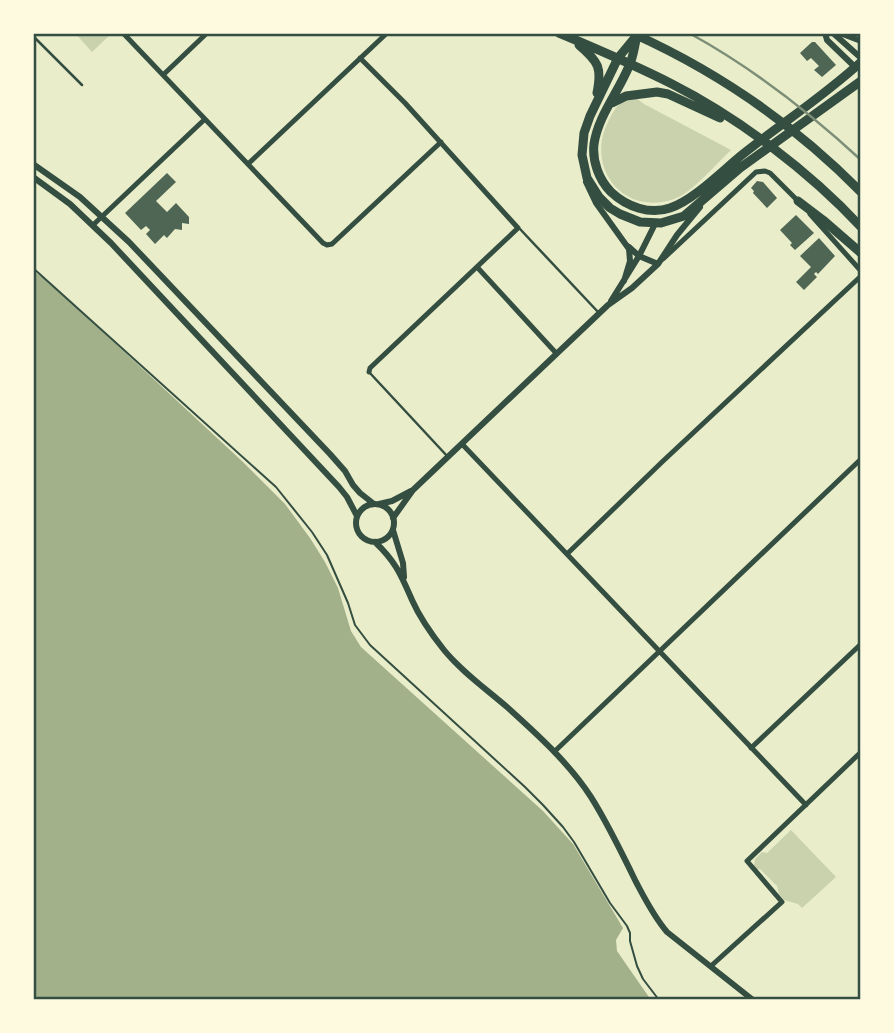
<svg xmlns="http://www.w3.org/2000/svg" width="894" height="1033" font-family="'Asap Condensed',sans-serif">
	<style>
		.green { fill: #cad2ad }
		.water { fill: #a3b18a }
		.building { fill: #4f6655 }
		.lines { fill: none; stroke-linecap: round; stroke-linejoin: round }
		.path { stroke: #344e41; stroke-width: 2 }
		.service { stroke: #344e41; stroke-width: 2.5 }
		.minor { stroke: #344e41; stroke-width: 5 }
		.tertiary { stroke: #344e41; stroke-width: 6 }
		.trunk { stroke: #344e41; stroke-width: 9 }
		.rail { stroke: #7c8e77; stroke-width: 2.5 }
		.neatline { fill: none; stroke: #344e41; stroke-width: 2.5 }
	</style>
	<rect width="100%" height="100%" fill="#e9edc9"/>
	<path class="green" d="M75 33H112L92 52Z
		M636 98 644 104 731 150C716 164 692 193 674 199 622 217 584 166 609 120 617 105 619 101 636 98Z
		M791 830 836 877 802 908 798 904 784 900 779 894 777 886 760 869 757 870 754 866 755 859 762 852 767 853Z"/>
	<path class="water" d="M33 271 47 280 244 463 285 504 310 538 325 562 338 588 351 631 361 647 543 811 573 844 623 928 616 940 617 951 651 1000H33Z"/>
	<path class="building" d="M812 42H815L836 65 822 77 814 70 819 66 811 58 807 61 800 53Z
		M167 173 176 182 156 201 167 212 176 203 189 217V224L182 223V230L175 229 167 238 164 235 155 244 146 234 150 230 146 226 141 230 125 213Z
		M757 181 763 182 777 198 767 208 753 193 754 191 751 188Z
		M796 215 814 233 795 250 790 245 792 243 780 230Z
		M819 238 835 256 818 274 816 272 814 274 817 277 804 290 796 282 811 267 800 256Z"/>
	<g class="lines">
		<path class="path" d="M33 268 256 469 276 487 312 532 327 555 348 603 355 625 370 645 525 787 543 805 563 827 574 842 610 903 627 926 630 933V941L637 966 643 979 659 1000"/>
		<path class="service" d="M33 36 82 85
			M520 229 599 313
			M369 372 448 457"/>
		<path class="minor" d="M123 33 323 243 327 245 332 244 441 142
			M360 58 405 103 518 228 370 368 369 372
			M163 75 207 33
			M248 164 387 33
			M810 214 861 271
			M93 225 205 119
			M663 259 756 172 765 171 770 173 799 202
			M477 267 556 353
			M462 444 806 805
			M567 554 662 462 861 276
			M751 748 861 644
			M554 752 861 459
			M711 966 782 902 747 861 861 752"/>
		<path class="tertiary" d="M825 33 827 40 855 67
			M833 33 861 58
			M840 33 861 41
			M33 164 80 197 129 242 330 454 345 471 353 485 360 493 374 504
			M33 177 70 204 111 243 339 487 347 497 357 516
			M586 182 596 203 629 249 630 261 624 281
			M629 247 639 256 658 264
			M611 301 639 256 655 224
			M379 504 392 501 411 491
			M356 523a19 19 0 1 1 38 0a19 19 0 1 1-38 0Z
			M393 518 413 490 608 305 632 288 658 264 677 235 700 207
			M393 530 403 563 404 577
			M375 542C396 562 401 575 412 600 420 618 432 635 444 650 462 672 485 688 507 707 537 734 569 763 591 797 608 824 622 853 636 882 645 899 654 917 667 932L753 1000"/>
		<path class="trunk" d="M559 33C597 49 635 65 672 84 739 118 810 172 861 227
			M634 34C718 72 796 126 861 192
			M637 35 618 58 590 116 584 133 582 155 587 178 599 197 610 208 620 214 640 222 661 223 684 216 740 168 861 81
			M636 40C634 49 633 58 629 66 619 91 598 116 594 144 592 161 599 180 611 192 627 207 650 215 670 208 694 200 723 170 743 154 782 123 824 96 861 62
			M579 45C599 62 602 68 597 93
			M612 103 626 96 657 92 668 94 720 118
			M798 201 823 220 861 253"/>
		<path class="rail" d="M689 33C753 68 808 111 861 160"/>
	</g>
	<rect width="894" height="1033" fill="none" stroke="#fefae0" stroke-width="70"/>
	<rect x="35" y="35" width="824" height="963" class="neatline"/>
</svg>
